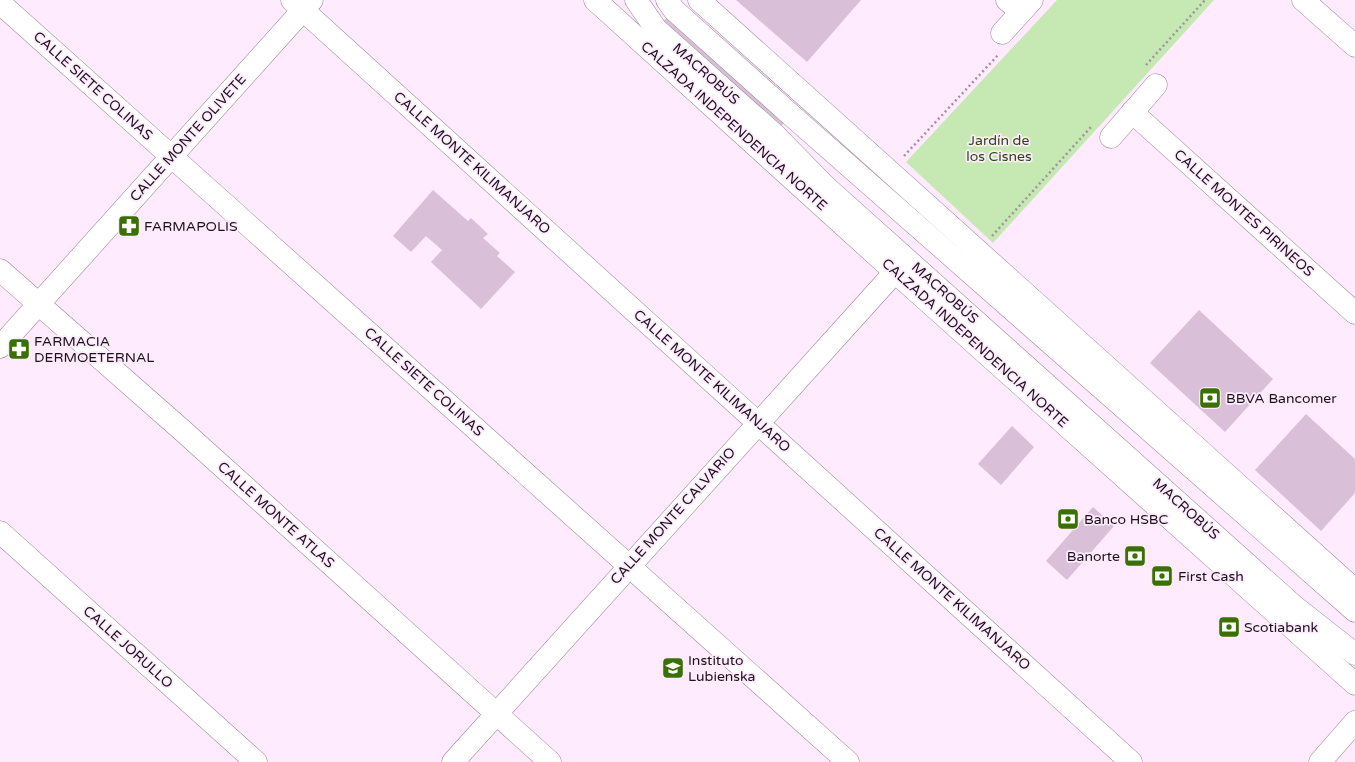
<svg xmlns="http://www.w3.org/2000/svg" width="1355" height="762" font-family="'Varela Round',sans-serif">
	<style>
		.green { fill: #c6e9b3 }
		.building { fill: #d9c0d8 }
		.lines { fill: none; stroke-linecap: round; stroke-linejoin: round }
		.minor-casing { stroke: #978096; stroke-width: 23 }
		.major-casing { stroke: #978096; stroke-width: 23 }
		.path { stroke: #a192a1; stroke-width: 2.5; stroke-dasharray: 2 3; stroke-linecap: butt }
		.minor { stroke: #fff; stroke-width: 22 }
		.major { stroke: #fff; stroke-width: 22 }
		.labels { text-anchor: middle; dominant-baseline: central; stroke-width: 3.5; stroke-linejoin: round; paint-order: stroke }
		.street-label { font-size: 14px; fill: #1a121a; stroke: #ffeafe }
		.park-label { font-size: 14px; fill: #294b10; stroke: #ffeafe }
		.poi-label { font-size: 14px; fill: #1a121a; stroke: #ffeafe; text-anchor: start }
	</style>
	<rect width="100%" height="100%" fill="#ffeafe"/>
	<path class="green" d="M1057 0H1214L993 243 906 162Z"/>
	<path class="building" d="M736 0H861L807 62Z
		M671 12 789 118 780 127 663 22Z
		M433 190 468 221 471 218 488 234 483 238 500 253 497 256 515 272 481 309 431 262 442 250 426 236 411 252 393 236Z
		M1199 310 1273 379 1225 432 1150 363Z
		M1306 414 1355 459V493L1321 531 1255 470Z
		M1012 426 1034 447 1001 485 978 464Z
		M1093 507 1114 526 1067 580 1046 561Z"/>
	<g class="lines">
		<g class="minor-casing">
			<path id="minor" d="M292 0 1131 762
				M636 0 656 29 774 134 826 187 1295 607 1355 654
				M667 0 674 10 791 115 1355 611
				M1007 0 1021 12
				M1303 0 1355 46
				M0 3 848 762
				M1002 33 1032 0
				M1132 112 1355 313
				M1111 137 1156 85
				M0 270 183 431 550 762
				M0 347 312 0
				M0 532 256 762
				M453 762 895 272"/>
		</g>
		<g class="major-casing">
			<path id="major" d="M595 0 895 272 1355 684
				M699 0 1355 590
				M1320 762 1355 722"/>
		</g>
		<path class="path" d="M1146 65 1205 0
			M904 156 999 54
			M992 236 1091 127"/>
		<use href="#minor" class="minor"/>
		<use href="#major" class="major"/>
	</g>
	<defs>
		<g id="pharmacy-square" transform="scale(1.15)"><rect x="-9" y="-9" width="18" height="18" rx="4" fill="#397100" stroke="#ffeafe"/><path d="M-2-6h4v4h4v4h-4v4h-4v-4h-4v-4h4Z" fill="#fff"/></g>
		<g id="bank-square" transform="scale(1.15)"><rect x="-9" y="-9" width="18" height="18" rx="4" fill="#397100" stroke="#ffeafe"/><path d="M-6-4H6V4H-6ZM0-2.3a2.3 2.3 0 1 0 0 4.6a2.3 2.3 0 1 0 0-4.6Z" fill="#fff"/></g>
		<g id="school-square" transform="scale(1.15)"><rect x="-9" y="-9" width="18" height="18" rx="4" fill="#397100" stroke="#ffeafe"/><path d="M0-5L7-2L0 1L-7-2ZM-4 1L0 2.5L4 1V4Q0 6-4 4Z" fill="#fff"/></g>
	</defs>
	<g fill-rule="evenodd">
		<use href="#pharmacy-square" x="129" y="226"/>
		<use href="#pharmacy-square" x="19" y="349"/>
		<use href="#bank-square" x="1210" y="398"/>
		<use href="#bank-square" x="1068" y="519"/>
		<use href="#bank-square" x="1135" y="556"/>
		<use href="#bank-square" x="1162" y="576"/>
		<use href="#bank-square" x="1229" y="627"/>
		<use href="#school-square" x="673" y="668"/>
	</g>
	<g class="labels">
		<g class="street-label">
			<text transform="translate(706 74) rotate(42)">MACROBÚS</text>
			<text transform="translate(93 86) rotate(42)">CALLE SIETE COLINAS</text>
			<text transform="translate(734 126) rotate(42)">CALZADA INDEPENDENCIA NORTE</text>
			<text transform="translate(188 138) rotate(-48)">CALLE MONTE OLIVETE</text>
			<text transform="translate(472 163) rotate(42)">CALLE MONTE KILIMANJARO</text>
			<text transform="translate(1244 213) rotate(42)">CALLE MONTES PIRINEOS</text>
			<text transform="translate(945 293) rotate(42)">MACROBÚS</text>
			<text transform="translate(975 343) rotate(42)">CALZADA INDEPENDENCIA NORTE</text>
			<text transform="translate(712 381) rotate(42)">CALLE MONTE KILIMANJARO</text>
			<text transform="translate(424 382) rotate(42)">CALLE SIETE COLINAS</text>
			<text transform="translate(1186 509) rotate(42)">MACROBÚS</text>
			<text transform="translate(276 515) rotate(42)">CALLE MONTE ATLAS</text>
			<text transform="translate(673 516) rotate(-48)">CALLE MONTE CALVARIO</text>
			<text transform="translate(952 599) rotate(42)">CALLE MONTE KILIMANJARO</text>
			<text transform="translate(128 647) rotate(42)">CALLE JORULLO</text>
		</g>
		<g class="park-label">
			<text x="999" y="140">Jardín de<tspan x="999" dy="16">los Cisnes</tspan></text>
		</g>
		<g class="poi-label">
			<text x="144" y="226">FARMAPOLIS</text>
			<text x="34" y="341">FARMACIA<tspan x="34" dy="16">DERMOETERNAL</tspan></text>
			<text x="1226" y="398">BBVA Bancomer</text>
			<text x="1084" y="519">Banco HSBC</text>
			<text x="1120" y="556" text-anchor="end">Banorte</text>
			<text x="1178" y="576">First Cash</text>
			<text x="1244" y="627">Scotiabank</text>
			<text x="688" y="660">Instituto<tspan x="688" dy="16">Lubienska</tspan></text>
		</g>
	</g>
</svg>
